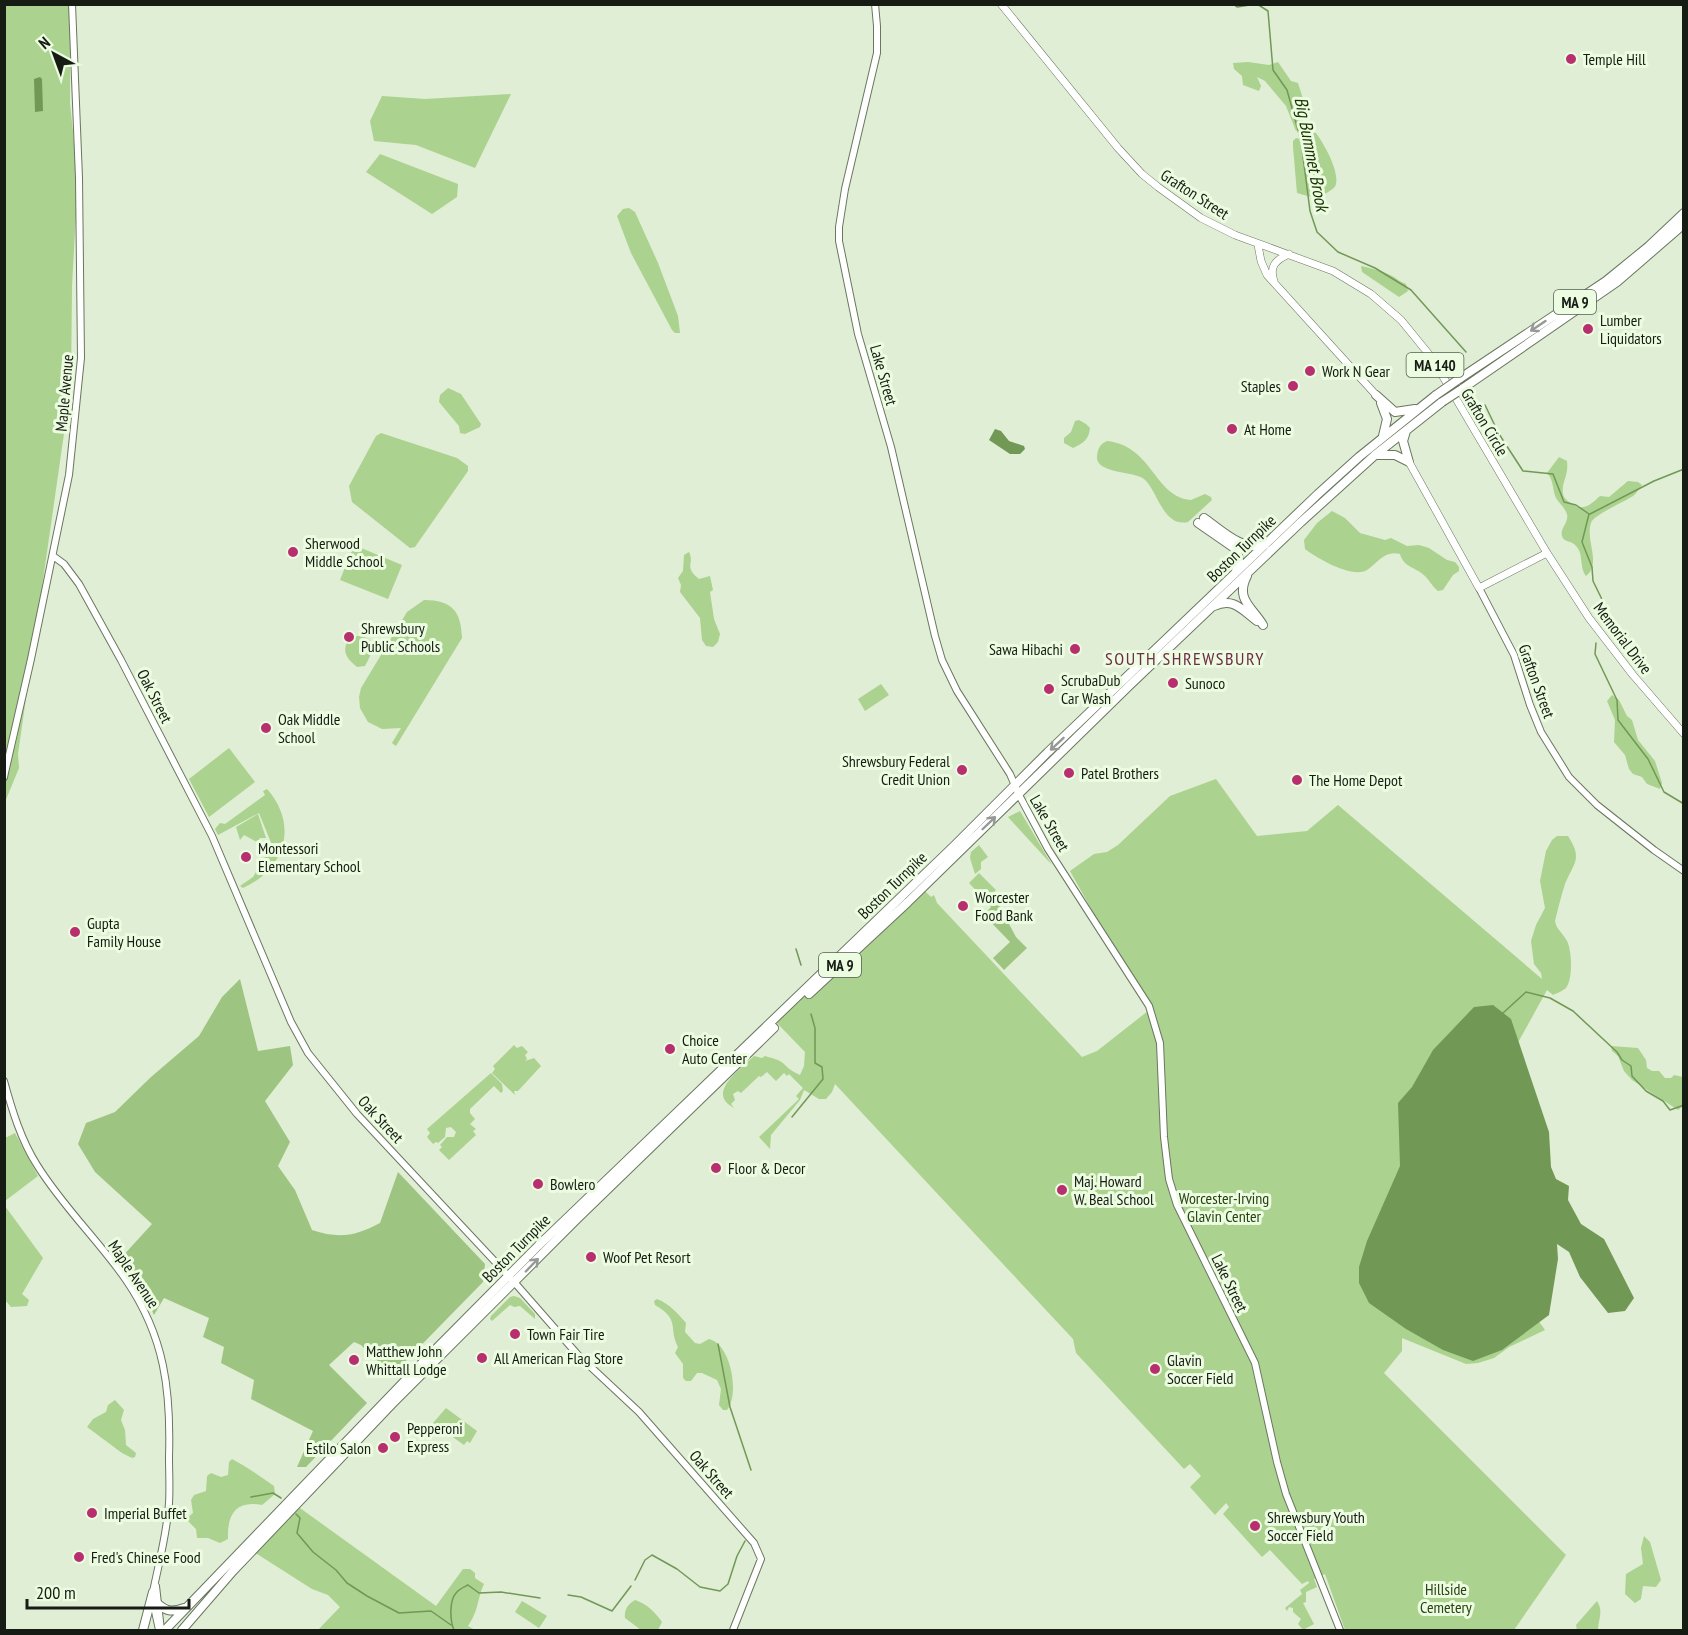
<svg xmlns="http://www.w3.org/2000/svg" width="1688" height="1635" font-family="'PT Sans Narrow',sans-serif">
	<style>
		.green { fill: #abd28f }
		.forest { fill: #9dc581 }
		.water { fill: #729856 }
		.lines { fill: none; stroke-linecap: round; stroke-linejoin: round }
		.stream { stroke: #729856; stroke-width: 1.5 }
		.secondary-casing { stroke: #6a7760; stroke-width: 8 }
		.primary-casing { stroke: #6a7760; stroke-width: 8 }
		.highway-casing { stroke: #6a7760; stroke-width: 10 }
		.secondary { stroke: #fff; stroke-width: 6 }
		.primary { stroke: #fff; stroke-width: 7 }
		.highway { stroke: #fff; stroke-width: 8 }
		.highway-bridge-casing { stroke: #6a7760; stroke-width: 10; stroke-linecap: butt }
		.highway-bridge { stroke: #fff; stroke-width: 8 }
		.oneway { stroke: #969995 }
		.poi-dot { fill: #b72f6e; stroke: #ecfce1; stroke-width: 2 }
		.labels { text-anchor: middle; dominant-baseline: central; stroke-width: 6; stroke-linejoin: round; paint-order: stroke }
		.shield { fill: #ecfce1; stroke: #565f51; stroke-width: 1.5 }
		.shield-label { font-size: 15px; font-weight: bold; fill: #161c13 }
		.poi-label { font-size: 16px; fill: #161c13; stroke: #ecfce1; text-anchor: start }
		.street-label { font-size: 16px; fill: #161c13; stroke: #ecfce1 }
		.park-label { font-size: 16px; fill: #294213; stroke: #ecfce1 }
		.water-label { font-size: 18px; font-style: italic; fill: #193201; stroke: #ecfce1 }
		.neighbourhood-label { font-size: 18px; letter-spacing: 1.5px; fill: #6f2c48; stroke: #ecfce1 }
	</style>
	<rect width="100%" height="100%" fill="#dfeed4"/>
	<path class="green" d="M5 5H70V104L78 178 72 286 71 385 18 754 19 768 5 802Z
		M1248 62 1269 65 1278 62 1291 81 1298 83 1304 102 1301 112C1304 120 1304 126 1296 131L1286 106 1265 81 1257 77 1261 86 1259 91 1243 85 1242 76 1234 69 1233 63Z
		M511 94 475 168 416 145 374 141 370 121 382 96 425 99Z
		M1310 132 1316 133C1324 144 1339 170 1336 184 1335 189 1329 191 1325 194L1320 193 1311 197 1297 193 1293 147V141L1296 138 1301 139Z
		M380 154 458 184 457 197 432 214 366 172Z
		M629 208 635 212 658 263 678 316 680 333H675L672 330 631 253 617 216 623 209Z
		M1361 266C1370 268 1386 272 1394 277 1398 280 1401 282 1406 284L1408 291 1399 297 1362 272Z
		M448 388 461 394 481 424 480 427 465 434 460 433 459 426 439 402 440 395Z
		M1079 420 1086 424 1090 428C1089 440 1083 443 1073 448L1064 443V438L1071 432 1075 421Z
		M381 433 457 458 468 466V471L415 547 410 548 352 502 349 486 376 436Z
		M1107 441C1153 446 1154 497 1191 500L1205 494 1211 497 1212 500 1188 522C1163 528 1157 489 1144 479 1134 471 1095 474 1097 456 1098 448 1100 444 1107 441Z
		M1559 457 1567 461C1569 476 1561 482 1563 494 1564 499 1568 501 1572 504 1584 512 1591 504 1600 496L1609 497 1628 481 1638 482 1642 485C1639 489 1636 494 1633 496 1624 502 1593 515 1591 523 1585 540 1602 564 1586 576 1579 567 1584 554 1576 546 1572 540 1564 543 1562 536 1560 528 1569 523 1567 514 1565 508 1559 503 1556 498 1552 489 1554 480 1547 473Z
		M1332 511 1345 518 1360 533 1385 540 1391 538 1407 546 1419 545 1429 548 1447 560 1455 562 1459 567V571L1453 575 1443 590 1438 591C1432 586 1430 581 1425 576 1416 567 1404 568 1400 554 1384 550 1378 563 1367 570 1352 579 1317 558 1305 549L1304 540 1317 523Z
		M354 545 402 565 388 599 340 580Z
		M689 552C695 564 683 566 699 579L710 576 713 590 710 592 714 619 720 634 718 642 713 647 706 646 702 640 700 618 680 592 681 585 678 578 683 571 684 555Z
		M424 600C452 600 461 611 462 638L396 746 392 743 401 728 382 729 368 722 360 708 359 697 361 688 407 612Z
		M357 636C380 637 372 653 365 666L357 667C348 659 342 654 347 642Z
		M881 684 889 695 865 711 858 699Z
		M1612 695 1619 700 1627 716 1632 720 1638 740 1655 761 1662 783 1660 789 1647 784 1642 777 1633 774 1629 769 1625 755 1614 742 1615 720 1607 701Z
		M229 748 255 782 209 817 189 779Z
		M1216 779 1257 836 1307 831 1338 805 1542 979 1541 973 1534 964 1531 941 1536 925 1545 908 1540 881 1546 851 1552 840 1557 836H1568C1583 859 1574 862 1565 884 1561 896 1558 909 1555 921 1556 929 1563 933 1567 941 1572 950 1573 979 1566 988 1563 991 1557 993 1553 995L1547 990 1440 1184 1545 1330 1509 1347 1494 1358 1478 1363 1466 1364 1402 1338V1351L1384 1373 1566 1555 1514 1630H1345L1325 1574 1314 1579 1317 1587 1306 1592V1602L1303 1603 1314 1624 1303 1630 1298 1624 1301 1619 1293 1612V1608L1289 1607 1287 1611 1285 1608 1302 1594 1300 1590 1309 1583 1308 1581 1302 1584 1270 1550 1262 1557 1223 1514 1229 1507 1226 1503 1215 1515 1190 1487 1201 1476 1190 1464 1184 1469 1076 1353 1073 1339 835 1084 832 1092 826 1099H819L804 1090 800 1100 771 1135 770 1149 759 1137 799 1099 796 1096 803 1088 789 1074 787 1076 784 1073 776 1081 767 1072 761 1077 759 1076 741 1093 738 1091 733 1094 735 1100 731 1104 734 1108C705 1093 741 1069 754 1056L762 1058 765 1056C771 1058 779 1059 784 1064 789 1069 793 1072 800 1075L804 1066 805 1052 774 1020 918 884 931 897 934 895 937 903 1082 1057 1097 1051 1148 1011 1070 871 1094 854 1107 852 1118 845 1170 796Z
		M267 789C299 825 285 869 243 888L240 886 253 877 272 845 259 813 218 835 215 829 220 823 225 824 265 795 263 791Z
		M1020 811 1052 865 1008 817Z
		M258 814 266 838H260L257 842 244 835 240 840 236 827Z
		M979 845 988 857 981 862V869L975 874 970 858 971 852Z
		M979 873 996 890 985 900 969 883Z
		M514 1045 517 1048 522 1046 528 1052 525 1055 527 1059 525 1061 534 1058 541 1066 518 1091H514L515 1095 492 1073 495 1069 493 1066Z
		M1611 1046 1638 1048 1646 1060 1647 1068 1652 1071H1659L1665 1078H1671L1674 1075 1683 1077V1106L1678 1110 1632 1080 1624 1071 1618 1056 1612 1051Z
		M491 1073 502 1084 503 1091 501 1093 494 1086 470 1109V1113L475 1119 470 1124 476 1129 473 1131 476 1135 449 1160 439 1150 442 1147 440 1145 447 1137H454L456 1132 451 1127 446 1128 445 1137 438 1143 436 1142 433 1144 427 1137 430 1133 427 1129Z
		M15 1133 38 1176 5 1201V1138Z
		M5 1206 43 1258 22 1294 29 1300 27 1306 11 1307 5 1300Z
		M514 1296 520 1298 535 1314V1319L520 1306 514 1307 510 1305 492 1321 490 1319 491 1316 510 1297Z
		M657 1299C670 1304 677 1313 686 1323L685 1332 695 1343 700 1344 709 1339C731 1344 740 1394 727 1410H723L719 1405 721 1389 717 1380 702 1373H697L691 1381H686L683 1378V1364L675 1353 678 1347C668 1328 681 1320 655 1305L654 1301Z
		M115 1400 124 1410 121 1420 125 1430 126 1445 136 1453 135 1457 132 1458 122 1453 87 1427 93 1419 106 1412 108 1405Z
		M446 1408 477 1431 470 1443 467 1441 464 1445 433 1423Z
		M232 1459C247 1467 260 1476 274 1486L275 1494 262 1505C236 1500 227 1514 228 1539L220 1543 208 1538H197L196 1529 186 1519 193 1513 191 1500 194 1495 206 1491 207 1476 211 1473 221 1477 228 1475 229 1462Z
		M293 1503 436 1606 463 1569H470L475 1573V1578L484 1584C477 1599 479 1610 468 1626L475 1630H318L340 1607 328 1595 312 1589 251 1550Z
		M1644 1536 1650 1542 1661 1580 1656 1587 1643 1586 1641 1599 1635 1603 1625 1594 1626 1574 1643 1564 1641 1548Z
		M635 1600C647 1604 655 1612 662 1622L658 1630H641L625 1618C624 1610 628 1604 635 1600Z
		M522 1601 547 1616 539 1628 515 1612Z
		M1597 1601C1604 1612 1598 1619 1598 1630H1577L1576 1625Z"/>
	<path class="forest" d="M994 896 1016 937 1027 948 1004 970 993 958 1010 942 984 915 991 907 988 903Z
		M240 979 258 1051 290 1046 293 1065 265 1101 290 1142 278 1166 295 1190 312 1230C339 1239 356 1236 380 1223L398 1172 485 1264 483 1282 394 1373 374 1358 361 1345 354 1342 329 1365 367 1403 306 1467H297L313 1431 251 1399 254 1380 221 1363 224 1347 203 1337 209 1318 164 1298 154 1315 134 1274 120 1259 152 1224 95 1172 78 1144 86 1123 115 1112 151 1077 199 1036 222 997Z"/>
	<path class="water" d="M40 77 42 79 43 111 35 112 34 79Z
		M995 429 1001 431 1009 441 1024 446 1025 449 1020 454H1010L989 440Z
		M1493 1005 1511 1019 1549 1132 1551 1167 1556 1179 1569 1186 1568 1200 1581 1224 1604 1239 1634 1298 1625 1311 1608 1313 1580 1277 1569 1252 1557 1244 1558 1259 1549 1315 1502 1350 1473 1361 1443 1350 1406 1329 1369 1303 1359 1283V1267L1367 1241 1400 1166 1398 1103 1412 1087 1433 1050 1474 1007Z"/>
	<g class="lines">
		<path class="stream" d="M1233 4 1237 7 1256 4
			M1257 4 1268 11 1273 70 1287 90 1301 141 1310 211 1317 232 1338 252 1375 268 1411 290 1466 352
			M1485 405 1499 434 1523 471 1553 474 1564 502 1576 505 1589 514 1582 542 1592 567 1593 581 1614 624
			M1590 514 1654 481 1684 469
			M1596 643 1595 654 1617 700 1618 720 1648 759 1664 792 1684 804
			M796 949 801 965
			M1503 1013 1526 992 1550 998 1573 1011 1617 1052 1622 1060 1631 1066 1632 1076 1646 1091 1663 1101 1670 1110 1684 1105
			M792 1117 823 1079 822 1067 815 1063V1028L811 1014
			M718 1344 730 1407 751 1470
			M251 1497 273 1493 281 1498
			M296 1514 300 1518 297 1533 313 1552 336 1570 347 1583 367 1596 399 1613 431 1611 451 1625
			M635 1580 645 1560 652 1555 677 1569 700 1587 720 1591 728 1584 737 1556 745 1541
			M568 1595 581 1597 612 1611 631 1586
			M454 1630C450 1621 449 1601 456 1593 459 1589 464 1587 468 1585L479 1593 501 1592 540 1598"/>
		<g class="secondary-casing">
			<path id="secondary" d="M875 4 877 26V53L845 189 839 227V241L858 334 891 447 935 636 942 660 957 691 1010 774 1019 795 1048 849 1149 1006 1160 1043 1164 1137 1169 1179 1177 1205 1255 1363 1277 1462 1286 1494 1340 1630
				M53 556 64 564 79 584 121 660 212 836 291 1022 308 1053 357 1114 515 1283 578 1355 639 1412 754 1543 761 1559 733 1630
				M1479 588 1514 655 1530 705 1541 732 1569 777 1597 805 1654 850 1684 871
				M4 777 31 659 69 475 81 358 79 178 72 4
				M4 1081C12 1110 21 1140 37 1165 63 1207 99 1241 126 1280 165 1337 171 1391 169 1457 169 1472 170 1488 169 1503 167 1533 159 1562 153 1592V1602L159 1630
				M156 1586 161 1630"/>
		</g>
		<g class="primary-casing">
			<path id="primary" d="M1001 4 1118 148 1142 174 1158 187 1201 218 1235 235 1333 271 1371 294 1401 320 1432 358 1547 553 1589 618 1633 675 1684 734
				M1258 245 1261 261 1267 275 1376 395
				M1274 281C1269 267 1275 260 1289 254
				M1409 462 1479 588 1547 553"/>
		</g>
		<g class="highway-casing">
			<path id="highway" d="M1459 379 1606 281 1649 246 1684 213
				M1462 389 1617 282 1684 224
				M1376 395 1395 412 1415 409
				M1381 403 1387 419 1383 436
				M1406 431 1403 441 1409 462
				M1375 455H1395L1409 462
				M1204 518C1221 530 1243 552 1265 545
				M1198 523 1237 550 1239 561 1236 571
				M1247 576C1235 599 1252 607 1263 625
				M1214 606C1234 597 1242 610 1257 621
				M809 994 908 902 1130 685 1301 522 1375 455 1442 402
				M158 1604C167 1612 173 1612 184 1608
				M143 1630 153 1592
				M165 1630 424 1361 538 1246 954 846 1048 752 1318 494 1359 457 1436 395
				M182 1630 233 1571 392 1404 577 1219 774 1028"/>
		</g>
		<use href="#secondary" class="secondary"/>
		<use href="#primary" class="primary"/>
		<use href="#highway" class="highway"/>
		<g class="highway-bridge-casing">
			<path id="highway-bridge" d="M1436 395 1459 379
				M1442 402 1462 389"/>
		</g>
		<use href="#highway-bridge" class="highway-bridge"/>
	</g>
	<defs><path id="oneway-shaft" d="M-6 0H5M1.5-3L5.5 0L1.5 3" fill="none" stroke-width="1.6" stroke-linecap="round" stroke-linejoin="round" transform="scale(1.5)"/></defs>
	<g class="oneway">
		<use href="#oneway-shaft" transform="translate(1538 326) rotate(146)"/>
		<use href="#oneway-shaft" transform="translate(1057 744) rotate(137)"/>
		<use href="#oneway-shaft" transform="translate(989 823) rotate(-44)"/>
		<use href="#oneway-shaft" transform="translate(532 1265) rotate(-46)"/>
	</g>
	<g class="poi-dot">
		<circle cx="1571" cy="59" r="6"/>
		<circle cx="1588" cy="329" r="6"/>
		<circle cx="1310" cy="371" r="6"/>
		<circle cx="1293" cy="386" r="6"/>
		<circle cx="1232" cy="429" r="6"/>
		<circle cx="293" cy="552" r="6"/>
		<circle cx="349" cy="637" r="6"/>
		<circle cx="1075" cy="649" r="6"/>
		<circle cx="1173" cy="683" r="6"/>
		<circle cx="1049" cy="689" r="6"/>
		<circle cx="266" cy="728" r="6"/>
		<circle cx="962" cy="770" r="6"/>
		<circle cx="1069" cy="773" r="6"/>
		<circle cx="1297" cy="780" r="6"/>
		<circle cx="246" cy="857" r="6"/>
		<circle cx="963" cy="906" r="6"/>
		<circle cx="75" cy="932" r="6"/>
		<circle cx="670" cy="1049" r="6"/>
		<circle cx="716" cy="1168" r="6"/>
		<circle cx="538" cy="1184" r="6"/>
		<circle cx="1062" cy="1190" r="6"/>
		<circle cx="591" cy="1257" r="6"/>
		<circle cx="515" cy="1334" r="6"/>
		<circle cx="482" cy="1358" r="6"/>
		<circle cx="354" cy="1360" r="6"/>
		<circle cx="1155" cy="1369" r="6"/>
		<circle cx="395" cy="1437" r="6"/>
		<circle cx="383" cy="1448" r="6"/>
		<circle cx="92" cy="1513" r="6"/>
		<circle cx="1255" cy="1526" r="6"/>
		<circle cx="79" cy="1557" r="6"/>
	</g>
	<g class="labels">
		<g class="shield">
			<rect x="1554" y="290" width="42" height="24" rx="4.5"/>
			<rect x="1406.5" y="353" width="57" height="24" rx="4.5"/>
			<rect x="819" y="953" width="42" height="24" rx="4.5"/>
		</g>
		<g class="shield-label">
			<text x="1575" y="302">MA 9</text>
			<text x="1435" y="365">MA 140</text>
			<text x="840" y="965">MA 9</text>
		</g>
		<g class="poi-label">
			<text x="1583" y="59">Temple Hill</text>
			<text x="1600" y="320">Lumber<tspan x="1600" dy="18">Liquidators</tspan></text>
			<text x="1322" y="371">Work N Gear</text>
			<text x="1281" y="386" text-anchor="end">Staples</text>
			<text x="1244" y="429">At Home</text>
			<text x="305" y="543">Sherwood<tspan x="305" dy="18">Middle School</tspan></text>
			<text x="361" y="628">Shrewsbury<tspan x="361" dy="18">Public Schools</tspan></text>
			<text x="1063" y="649" text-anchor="end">Sawa Hibachi</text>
			<text x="1061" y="680">ScrubaDub<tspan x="1061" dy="18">Car Wash</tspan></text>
			<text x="1185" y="683">Sunoco</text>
			<text x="278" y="719">Oak Middle<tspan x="278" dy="18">School</tspan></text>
			<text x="950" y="761" text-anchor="end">Shrewsbury Federal<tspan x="950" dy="18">Credit Union</tspan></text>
			<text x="1081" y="773">Patel Brothers</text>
			<text x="1309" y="780">The Home Depot</text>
			<text x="258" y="848">Montessori<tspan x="258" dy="18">Elementary School</tspan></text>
			<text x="975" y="897">Worcester<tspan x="975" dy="18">Food Bank</tspan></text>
			<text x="87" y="923">Gupta<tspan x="87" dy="18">Family House</tspan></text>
			<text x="682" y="1040">Choice<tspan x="682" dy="18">Auto Center</tspan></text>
			<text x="728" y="1168">Floor &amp; Decor</text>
			<text x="1074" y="1181">Maj. Howard<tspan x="1074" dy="18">W. Beal School</tspan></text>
			<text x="550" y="1184">Bowlero</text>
			<text x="603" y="1257">Woof Pet Resort</text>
			<text x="527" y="1334">Town Fair Tire</text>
			<text x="366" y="1351">Matthew John<tspan x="366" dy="18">Whittall Lodge</tspan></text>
			<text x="494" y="1358">All American Flag Store</text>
			<text x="1167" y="1360">Glavin<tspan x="1167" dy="18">Soccer Field</tspan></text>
			<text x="407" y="1428">Pepperoni<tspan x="407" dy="18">Express</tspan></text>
			<text x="371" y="1448" text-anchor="end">Estilo Salon</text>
			<text x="104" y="1513">Imperial Buffet</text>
			<text x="1267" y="1517">Shrewsbury Youth<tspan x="1267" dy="18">Soccer Field</tspan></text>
			<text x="91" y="1557">Fred's Chinese Food</text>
		</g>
		<g class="street-label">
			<text transform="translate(1195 194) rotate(33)">Grafton Street</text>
			<text transform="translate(884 375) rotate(74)">Lake Street</text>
			<text transform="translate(64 393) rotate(-85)">Maple Avenue</text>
			<text transform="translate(1485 422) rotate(59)">Grafton Circle</text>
			<text transform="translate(1241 548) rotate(-44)">Boston Turnpike</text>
			<text transform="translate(1623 638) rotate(53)">Memorial Drive</text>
			<text transform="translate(1537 681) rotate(70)">Grafton Street</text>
			<text transform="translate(155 696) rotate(63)">Oak Street</text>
			<text transform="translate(1050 823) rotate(60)">Lake Street</text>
			<text transform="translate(892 885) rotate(-44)">Boston Turnpike</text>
			<text transform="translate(381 1119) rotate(47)">Oak Street</text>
			<text transform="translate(516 1248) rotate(-45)">Boston Turnpike</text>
			<text transform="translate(134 1274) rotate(56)">Maple Avenue</text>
			<text transform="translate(1230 1283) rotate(64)">Lake Street</text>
			<text transform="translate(712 1474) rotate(49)">Oak Street</text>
		</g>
		<g class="park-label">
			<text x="1224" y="1198">Worcester-Irving<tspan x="1224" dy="18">Glavin Center</tspan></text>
			<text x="1446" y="1589">Hillside<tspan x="1446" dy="18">Cemetery</tspan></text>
		</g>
		<g class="water-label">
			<text transform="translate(1312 154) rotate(79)">Big Bummet Brook</text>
		</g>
		<g class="neighbourhood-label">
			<text x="1185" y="658">SOUTH SHREWSBURY</text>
		</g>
	</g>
	<rect width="1688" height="1635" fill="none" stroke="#161c13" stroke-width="12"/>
	<g transform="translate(54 54) rotate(319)" stroke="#ecfce1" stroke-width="4.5" paint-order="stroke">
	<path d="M0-4.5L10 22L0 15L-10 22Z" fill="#161c13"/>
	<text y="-9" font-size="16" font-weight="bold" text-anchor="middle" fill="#161c13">N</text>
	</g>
	<path d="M27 1599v9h162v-9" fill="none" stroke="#161c13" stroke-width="3"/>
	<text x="36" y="1599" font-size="18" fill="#161c13" stroke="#ecfce1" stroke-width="4.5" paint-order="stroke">200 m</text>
</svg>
